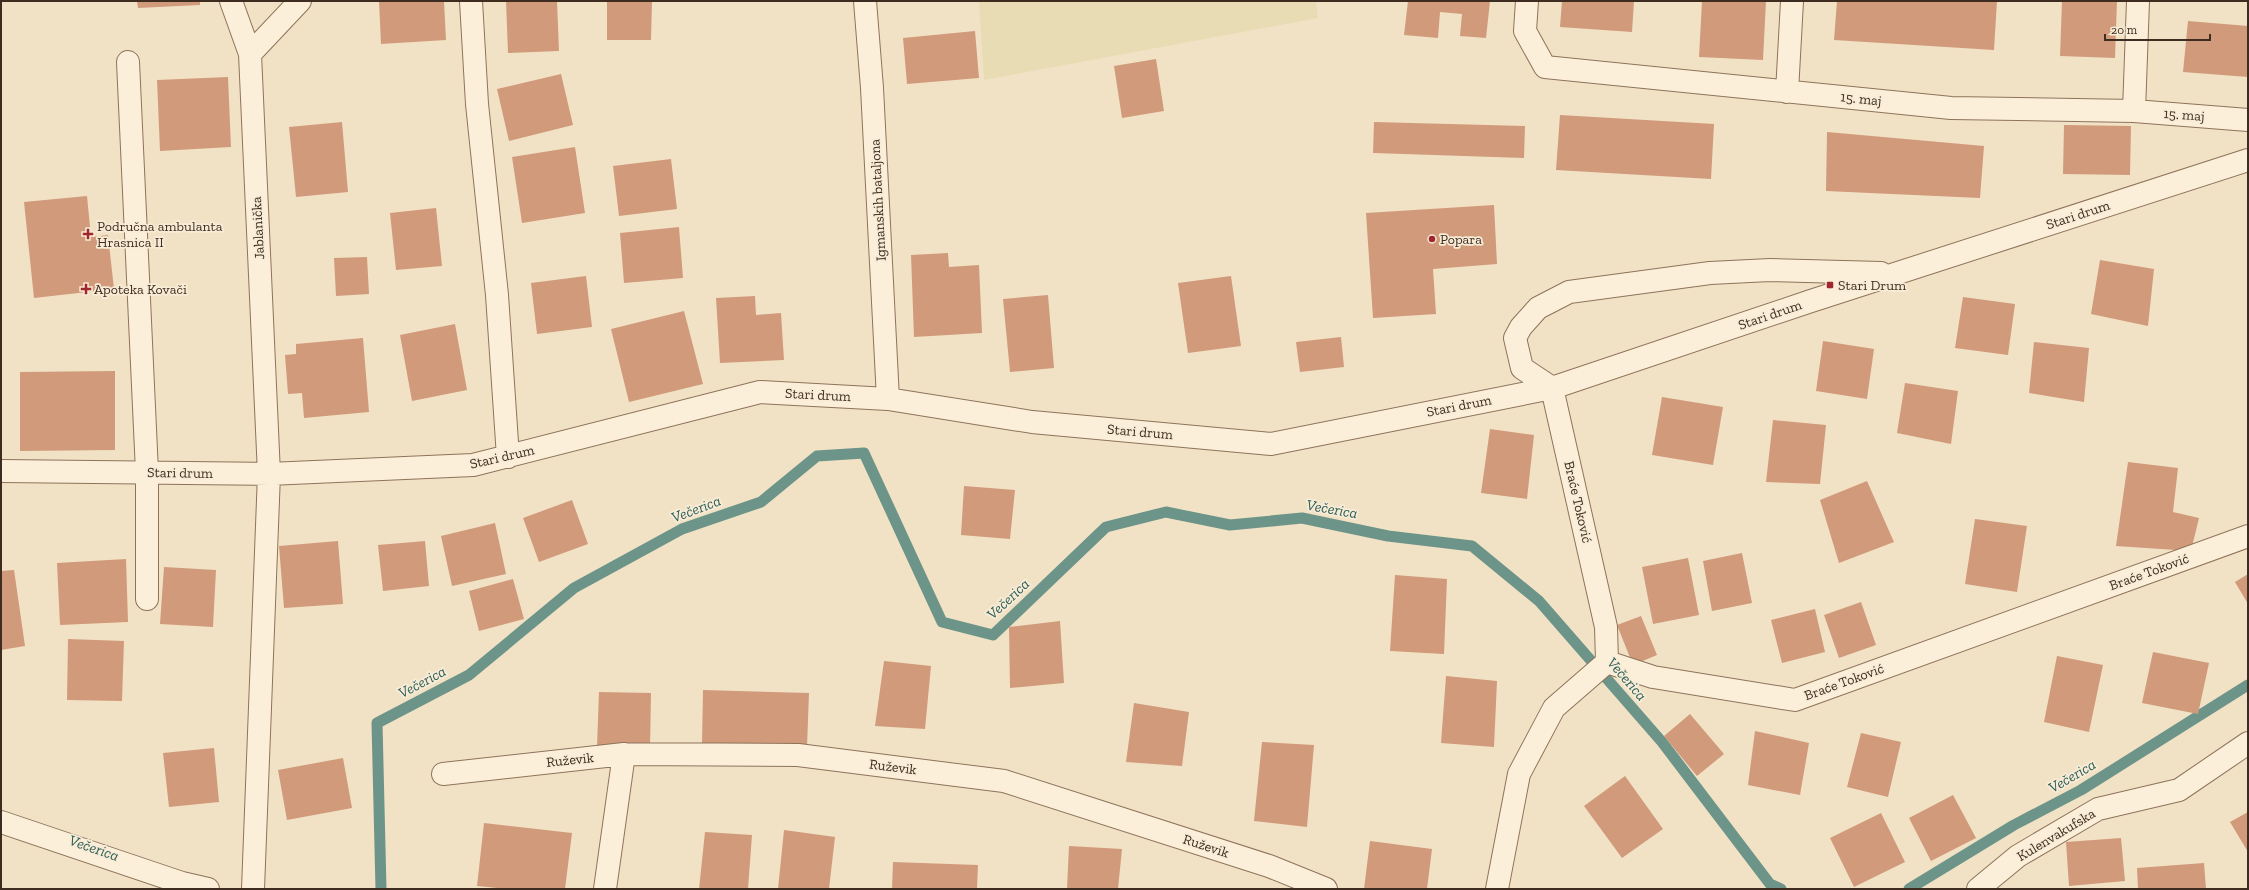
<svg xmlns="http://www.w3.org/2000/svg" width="2249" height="890" font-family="'Zilla Slab',serif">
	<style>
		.farmland { fill: #e7dcb3 }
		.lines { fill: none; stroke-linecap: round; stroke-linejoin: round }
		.stream { stroke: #6d9488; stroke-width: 11 }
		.building { fill: #d19a7a }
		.minor-casing { stroke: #8e735a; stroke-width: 24 }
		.minor { stroke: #fbefda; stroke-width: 22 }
		.poi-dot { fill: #a1262d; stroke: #f8ecd6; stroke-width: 1.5 }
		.labels { text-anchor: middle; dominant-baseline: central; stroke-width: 3.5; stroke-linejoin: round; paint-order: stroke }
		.street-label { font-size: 14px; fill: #3d2c1f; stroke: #f8ecd6 }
		.poi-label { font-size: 14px; fill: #3d2c1f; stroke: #f8ecd6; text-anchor: start }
		.water-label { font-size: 15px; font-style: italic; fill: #2d5e58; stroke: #f8ecd6 }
	</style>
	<rect width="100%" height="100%" fill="#f1e2c6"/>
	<path class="farmland" d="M979 1H1316L1318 18 984 80Z"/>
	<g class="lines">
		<path class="stream" d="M381 889 377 723 469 675 574 588 682 529 761 502 817 456 864 453 942 622 993 635 1106 527 1166 512 1230 525 1302 518 1388 536 1472 546 1539 601 1662 742 1770 884 1781 889
			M1909 889 2014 825 2081 790 2248 685"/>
	</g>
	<path class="building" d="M137 1H200V5L138 8Z
		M379 1H444L446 40 381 44Z
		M506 1H557L559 51 508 53Z
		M607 1H652L651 40H607Z
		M1408 1H1490L1486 38 1460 36 1462 14 1440 12 1438 38 1404 35Z
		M1562 1H1634L1632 32 1560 27Z
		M1702 1H1766L1763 60 1699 57Z
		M1837 1H1997L1994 50 1834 40Z
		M2062 1H2117L2115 58 2060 56Z
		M2188 21 2248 26V77L2183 72Z
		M975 31 979 78 907 84 903 38Z
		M1156 59 1164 111 1122 118 1114 66Z
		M561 74 573 125 509 141 497 89Z
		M228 77 231 147 160 151 157 80Z
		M1560 115 1714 124 1711 179 1556 170Z
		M342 122 348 192 296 197 289 127Z
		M1374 122 1525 126 1524 158 1373 153Z
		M2064 125 2131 126 2130 175 2063 174Z
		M1827 132 1984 146 1980 198 1826 191Z
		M575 147 585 213 522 223 512 157Z
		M671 159 677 209 619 216 613 166Z
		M87 196 91 237 108 235 114 289 34 298 24 202Z
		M1494 205 1497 264 1433 269 1436 314 1373 318 1366 213Z
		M436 208 442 266 396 270 390 213Z
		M679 227 683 278 624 283 620 233Z
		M948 253 949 267 979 265 982 333 914 337 911 255Z
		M367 257 369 294 336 296 334 258Z
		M2100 260 2154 269 2148 326 2091 314Z
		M586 276 592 327 537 334 531 283Z
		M1231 276 1241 346 1188 353 1178 283Z
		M1048 295 1054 368 1010 372 1003 299Z
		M755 296 756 315 781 313 784 360 720 363 716 298Z
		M1963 297 2015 304 2008 355 1955 348Z
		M684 311 703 384 629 402 611 329Z
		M455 324 467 390 412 401 400 335Z
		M1341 337 1344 367 1300 372 1296 342Z
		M363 338 369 412 304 418 302 393 288 394 285 355 296 354V344Z
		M1823 341 1874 349 1867 399 1816 391Z
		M2034 342 2089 348 2084 402 2029 393Z
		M115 371V450L20 451V372Z
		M1905 383 1958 391 1951 444 1897 433Z
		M1662 397 1723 407 1713 465 1652 455Z
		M1773 420 1826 425 1820 484 1766 482Z
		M1490 429 1534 435 1527 499 1481 493Z
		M2128 462 2178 468 2173 512 2199 518 2191 551 2116 546Z
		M1867 481 1894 542 1839 563 1820 500Z
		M964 486 1015 490 1010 539 961 535Z
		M572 500 588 544 539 562 523 518Z
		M1975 519 2027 526 2017 592 1965 584Z
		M495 523 506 574 452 586 441 536Z
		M338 541 343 604 284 608 279 546Z
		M425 541 429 586 383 591 378 545Z
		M1742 553 1752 603 1712 611 1703 561Z
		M1688 558 1699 615 1653 624 1642 567Z
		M126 559 128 622 60 625 57 563Z
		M164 567 216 570 213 627 160 624Z
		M14 570 25 646 1 650V571Z
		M2248 574V604L2235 582Z
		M1395 575 1447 579 1444 654 1390 651Z
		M513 579 524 619 479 631 469 591Z
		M1861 602 1876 645 1839 658 1824 615Z
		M1815 609 1825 652 1782 663 1771 620Z
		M1641 616 1657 655 1633 665 1617 625Z
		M1060 621 1064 683 1010 688 1009 627Z
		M68 639 124 641 122 701 67 700Z
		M2153 652 2209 663 2198 714 2142 703Z
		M2057 656 2103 665 2089 732 2044 722Z
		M884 661 931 666 925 729 875 726Z
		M1446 676 1497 681 1494 747 1441 743Z
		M703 690 809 693 807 747 702 744Z
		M599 692 651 693 650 749 597 747Z
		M1134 703 1189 712 1182 766 1126 762Z
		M1690 714 1724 754 1697 776 1664 736Z
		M1755 731 1809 743 1800 795 1748 785Z
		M1861 733 1901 742 1888 797 1847 787Z
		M1262 742 1314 745 1307 827 1254 821Z
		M214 748 219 802 169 807 163 753Z
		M343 758 352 808 287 820 278 770Z
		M1625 776 1663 829 1622 858 1584 806Z
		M1953 795 1976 838 1931 861 1909 818Z
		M2248 812V852L2230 822Z
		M1881 813 1905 862 1854 887 1830 838Z
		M484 823 572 833 565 889H508L477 886Z
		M784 830 835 837 829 889H778Z
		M705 832 752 835 748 889H699Z
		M2121 838 2125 881 2069 886 2066 842Z
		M1370 841 1432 849 1427 889H1364Z
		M1069 846 1122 849 1118 889H1067Z
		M893 862 978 865 977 889H892Z
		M2204 863 2206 889H2138L2137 868Z"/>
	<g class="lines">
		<g class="minor-casing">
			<path id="minor" d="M231 1 250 54
				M471 1 477 104 497 295 508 457
				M865 1 872 88 888 399
				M1527 1 1525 31 1545 67 1951 108 2134 111 2248 120
				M128 62 147 472V599
				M1787 92 1792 1
				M2134 111 2138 1
				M1881 273 1770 270 1710 273 1569 292 1538 308 1521 327 1515 338 1522 368 1552 388 1606 627 1607 662 1653 677 1795 700 2248 536
				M1 471 269 474 473 465 760 392 888 399 1032 422 1271 444 1552 388 1811 301 2248 160
				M443 774 624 754 798 755 1004 781 1269 866 1326 889
				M1 822 182 883 208 889
				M253 889 269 474 250 54 300 1
				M605 889 624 754
				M1497 889 1519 774 1554 708 1607 662
				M1978 889 2018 856 2098 809 2179 790 2248 743"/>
		</g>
		<use href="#minor" class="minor"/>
	</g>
	<g class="poi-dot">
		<path d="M86 228h4v4h4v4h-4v4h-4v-4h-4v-4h4z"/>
		<circle cx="1432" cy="239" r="4"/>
		<rect x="1826" y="281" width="8" height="8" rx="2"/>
		<path d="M84 283h4v4h4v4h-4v4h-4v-4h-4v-4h4z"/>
	</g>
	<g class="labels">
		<g class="street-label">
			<text transform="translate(1861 99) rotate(6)">15. maj</text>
			<text transform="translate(2184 115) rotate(4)">15. maj</text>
			<text transform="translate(878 200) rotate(-93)">Igmanskih bataljona</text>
			<text transform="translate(2078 215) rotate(-18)">Stari drum</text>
			<text transform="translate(258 228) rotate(-93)">Jablanička</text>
			<text transform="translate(1770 315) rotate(-19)">Stari drum</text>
			<text transform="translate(818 395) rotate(3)">Stari drum</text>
			<text transform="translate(1459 406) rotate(-11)">Stari drum</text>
			<text transform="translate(1140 432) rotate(5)">Stari drum</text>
			<text transform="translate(502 457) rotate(-13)">Stari drum</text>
			<text transform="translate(180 473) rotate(1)">Stari drum</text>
			<text transform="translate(1578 502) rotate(77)">Braće Toković</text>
			<text transform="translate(2149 572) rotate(-20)">Braće Toković</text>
			<text transform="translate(1844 682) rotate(-20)">Braće Toković</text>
			<text transform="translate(570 760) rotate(-6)">Ruževik</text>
			<text transform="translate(893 767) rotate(7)">Ruževik</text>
			<text transform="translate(2056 835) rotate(-31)">Kulenvakufska</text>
			<text transform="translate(1206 846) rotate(18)">Ruževik</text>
		</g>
		<g class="poi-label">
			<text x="97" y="226">Područna ambulanta<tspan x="97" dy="16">Hrasnica II</tspan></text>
			<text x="1440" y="239">Popara</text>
			<text x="1838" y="285">Stari Drum</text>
			<text x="94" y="289">Apoteka Kovači</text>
		</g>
		<g class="water-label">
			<text transform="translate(696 509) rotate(-21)">Večerica</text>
			<text transform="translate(1332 509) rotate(10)">Večerica</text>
			<text transform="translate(1008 599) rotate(-43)">Večerica</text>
			<text transform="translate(1627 679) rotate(49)">Večerica</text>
			<text transform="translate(422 682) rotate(-28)">Večerica</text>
			<text transform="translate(2072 776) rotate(-30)">Večerica</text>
			<text transform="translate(94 848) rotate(19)">Večerica</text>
		</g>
	</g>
	<rect width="2249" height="890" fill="none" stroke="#3d2c1f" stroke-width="4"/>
	<path d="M2105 34v6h105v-6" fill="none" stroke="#3d2c1f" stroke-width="2"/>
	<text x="2111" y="34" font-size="12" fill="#3d2c1f" stroke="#f8ecd6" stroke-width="3" paint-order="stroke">20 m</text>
</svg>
